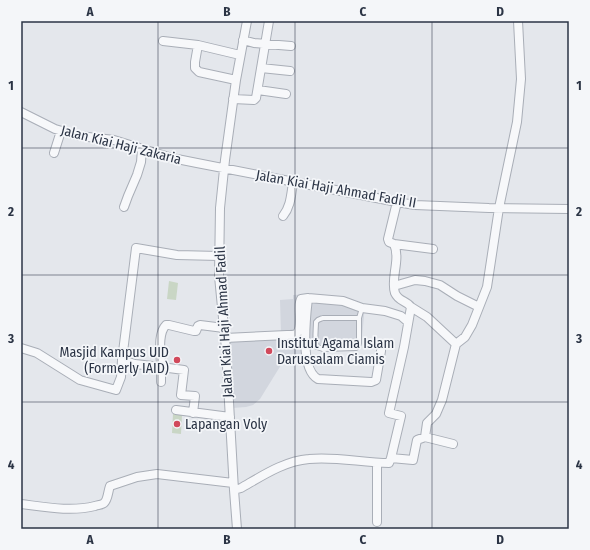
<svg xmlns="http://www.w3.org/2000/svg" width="590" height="550" font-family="'Fira Sans Condensed',sans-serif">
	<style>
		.built { fill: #d2d6de }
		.green { fill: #c9d6c5 }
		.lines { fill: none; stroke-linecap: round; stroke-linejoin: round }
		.service-casing { stroke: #a9aeb7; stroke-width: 6 }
		.minor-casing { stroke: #a9aeb7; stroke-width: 10 }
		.service { stroke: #f7f8fa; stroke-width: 4 }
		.minor { stroke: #f7f8fa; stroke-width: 8 }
		.grid { fill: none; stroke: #2b3445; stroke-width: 1; stroke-opacity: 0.55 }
		.poi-dot { fill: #d1495b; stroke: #f4f6f9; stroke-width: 1.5 }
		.labels { text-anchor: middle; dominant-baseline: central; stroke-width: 3.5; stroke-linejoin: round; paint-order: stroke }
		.street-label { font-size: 14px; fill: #2b3445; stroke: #f4f6f9 }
		.poi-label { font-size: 14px; fill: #2b3445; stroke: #f4f6f9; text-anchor: start }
		.neatline { fill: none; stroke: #2b3445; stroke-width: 1.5 }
		.grid-label { font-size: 13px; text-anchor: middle; font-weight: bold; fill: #2b3445 }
	</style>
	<rect width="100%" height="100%" fill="#e4e7ec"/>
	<path class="built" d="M309 294 365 305 361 348 310 344 309 354H286L281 365 260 399 253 405 246 407 232 408 228 335 281 334 280 300 293 299V295Z"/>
	<path class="green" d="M169 281 178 283 176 300 167 299Z
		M173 414 182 415 181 434 172 433Z"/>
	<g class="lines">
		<g class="service-casing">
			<path id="service" d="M359 318V343L358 346 356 348 323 349 317 347C314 340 316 330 316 322 318 319 320 319 323 318H359L362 308"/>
		</g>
		<g class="minor-casing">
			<path id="minor" d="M243 40 254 43 291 46
				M163 41 198 45
				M261 68 290 71
				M236 80 199 72 195 68V62L198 45 240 55
				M258 90 286 94
				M233 99 254 100 256 98 269 21
				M21 112 55 129 80 136 114 140 172 158 197 163 397 202 415 205 489 208 569 209
				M54 153 61 131
				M124 207 128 196 137 175 141 162 142 149
				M283 216C291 206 291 194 293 183
				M394 244 433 249
				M394 286 415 280 425 281 440 285 457 296 479 307
				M308 298C306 316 299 369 318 379L371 382 376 380 381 351
				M411 307 427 317 456 344
				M225 338 287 335C290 335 294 335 296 334 303 329 298 309 300 302L301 299 308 298 343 301 362 308 385 311 401 316 408 322
				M21 348 37 353 80 380 116 390 121 377 122 360 136 248 177 255 219 256
				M122 360 135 364 161 367C161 355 157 334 166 325H169L194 331H196L198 326 200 325 224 328
				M161 382V367L184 370 181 395 195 396 193 413
				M176 410 230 417
				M425 437 427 423 436 414 442 400 456 344 465 337 472 325 487 287 499 208 517 122 521 79 518 21
				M391 458 401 416 389 413 404 347 411 307C406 300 399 302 395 293 390 279 401 260 394 244L389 242 388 239 397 202
				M377 463V522
				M234 490 241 488C262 476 284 461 309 459 335 456 363 463 389 463L391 458 413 460 417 440 425 437 453 444
				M21 504C45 507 71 512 95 506 97 505 102 505 104 503 108 500 108 491 110 486L137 477 157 474 233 483
				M237 529 234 490 226 349 219 276 220 208 225 160 236 80 247 21"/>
		</g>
		<use href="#service" class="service"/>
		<use href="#minor" class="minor"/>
	</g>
	<path class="grid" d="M158 21V529M295 21V529M432 21V529M21 148H569M21 275H569M21 402H569"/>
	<g class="poi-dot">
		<circle cx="269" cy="351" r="4"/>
		<circle cx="177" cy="360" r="4"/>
		<circle cx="177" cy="424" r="4"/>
	</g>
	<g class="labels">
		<g class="street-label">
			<text transform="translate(121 145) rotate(14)">Jalan Kiai Haji Zakaria</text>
			<text transform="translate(336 189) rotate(10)">Jalan Kiai Haji Ahmad Fadil II</text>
			<text transform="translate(224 322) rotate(-93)">Jalan Kiai Haji Ahmad Fadil</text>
		</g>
		<g class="poi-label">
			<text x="277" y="343">Institut Agama Islam<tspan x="277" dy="16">Darussalam Ciamis</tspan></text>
			<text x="169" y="352" text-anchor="end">Masjid Kampus UID<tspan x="169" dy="16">(Formerly IAID)</tspan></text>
			<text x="185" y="424">Lapangan Voly</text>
		</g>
	</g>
	<rect width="590" height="550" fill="none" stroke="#f4f6f9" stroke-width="44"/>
	<rect x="22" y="22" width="546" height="506" class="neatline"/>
	<g class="grid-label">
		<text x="90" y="16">A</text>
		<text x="227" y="16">B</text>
		<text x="363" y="16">C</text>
		<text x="500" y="16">D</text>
		<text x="11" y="90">1</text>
		<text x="579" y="90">1</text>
		<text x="11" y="216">2</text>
		<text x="579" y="216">2</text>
		<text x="11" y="343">3</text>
		<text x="579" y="343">3</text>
		<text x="11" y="469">4</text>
		<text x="579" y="469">4</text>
		<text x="90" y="544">A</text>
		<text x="227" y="544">B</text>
		<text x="363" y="544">C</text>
		<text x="500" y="544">D</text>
	</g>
</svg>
